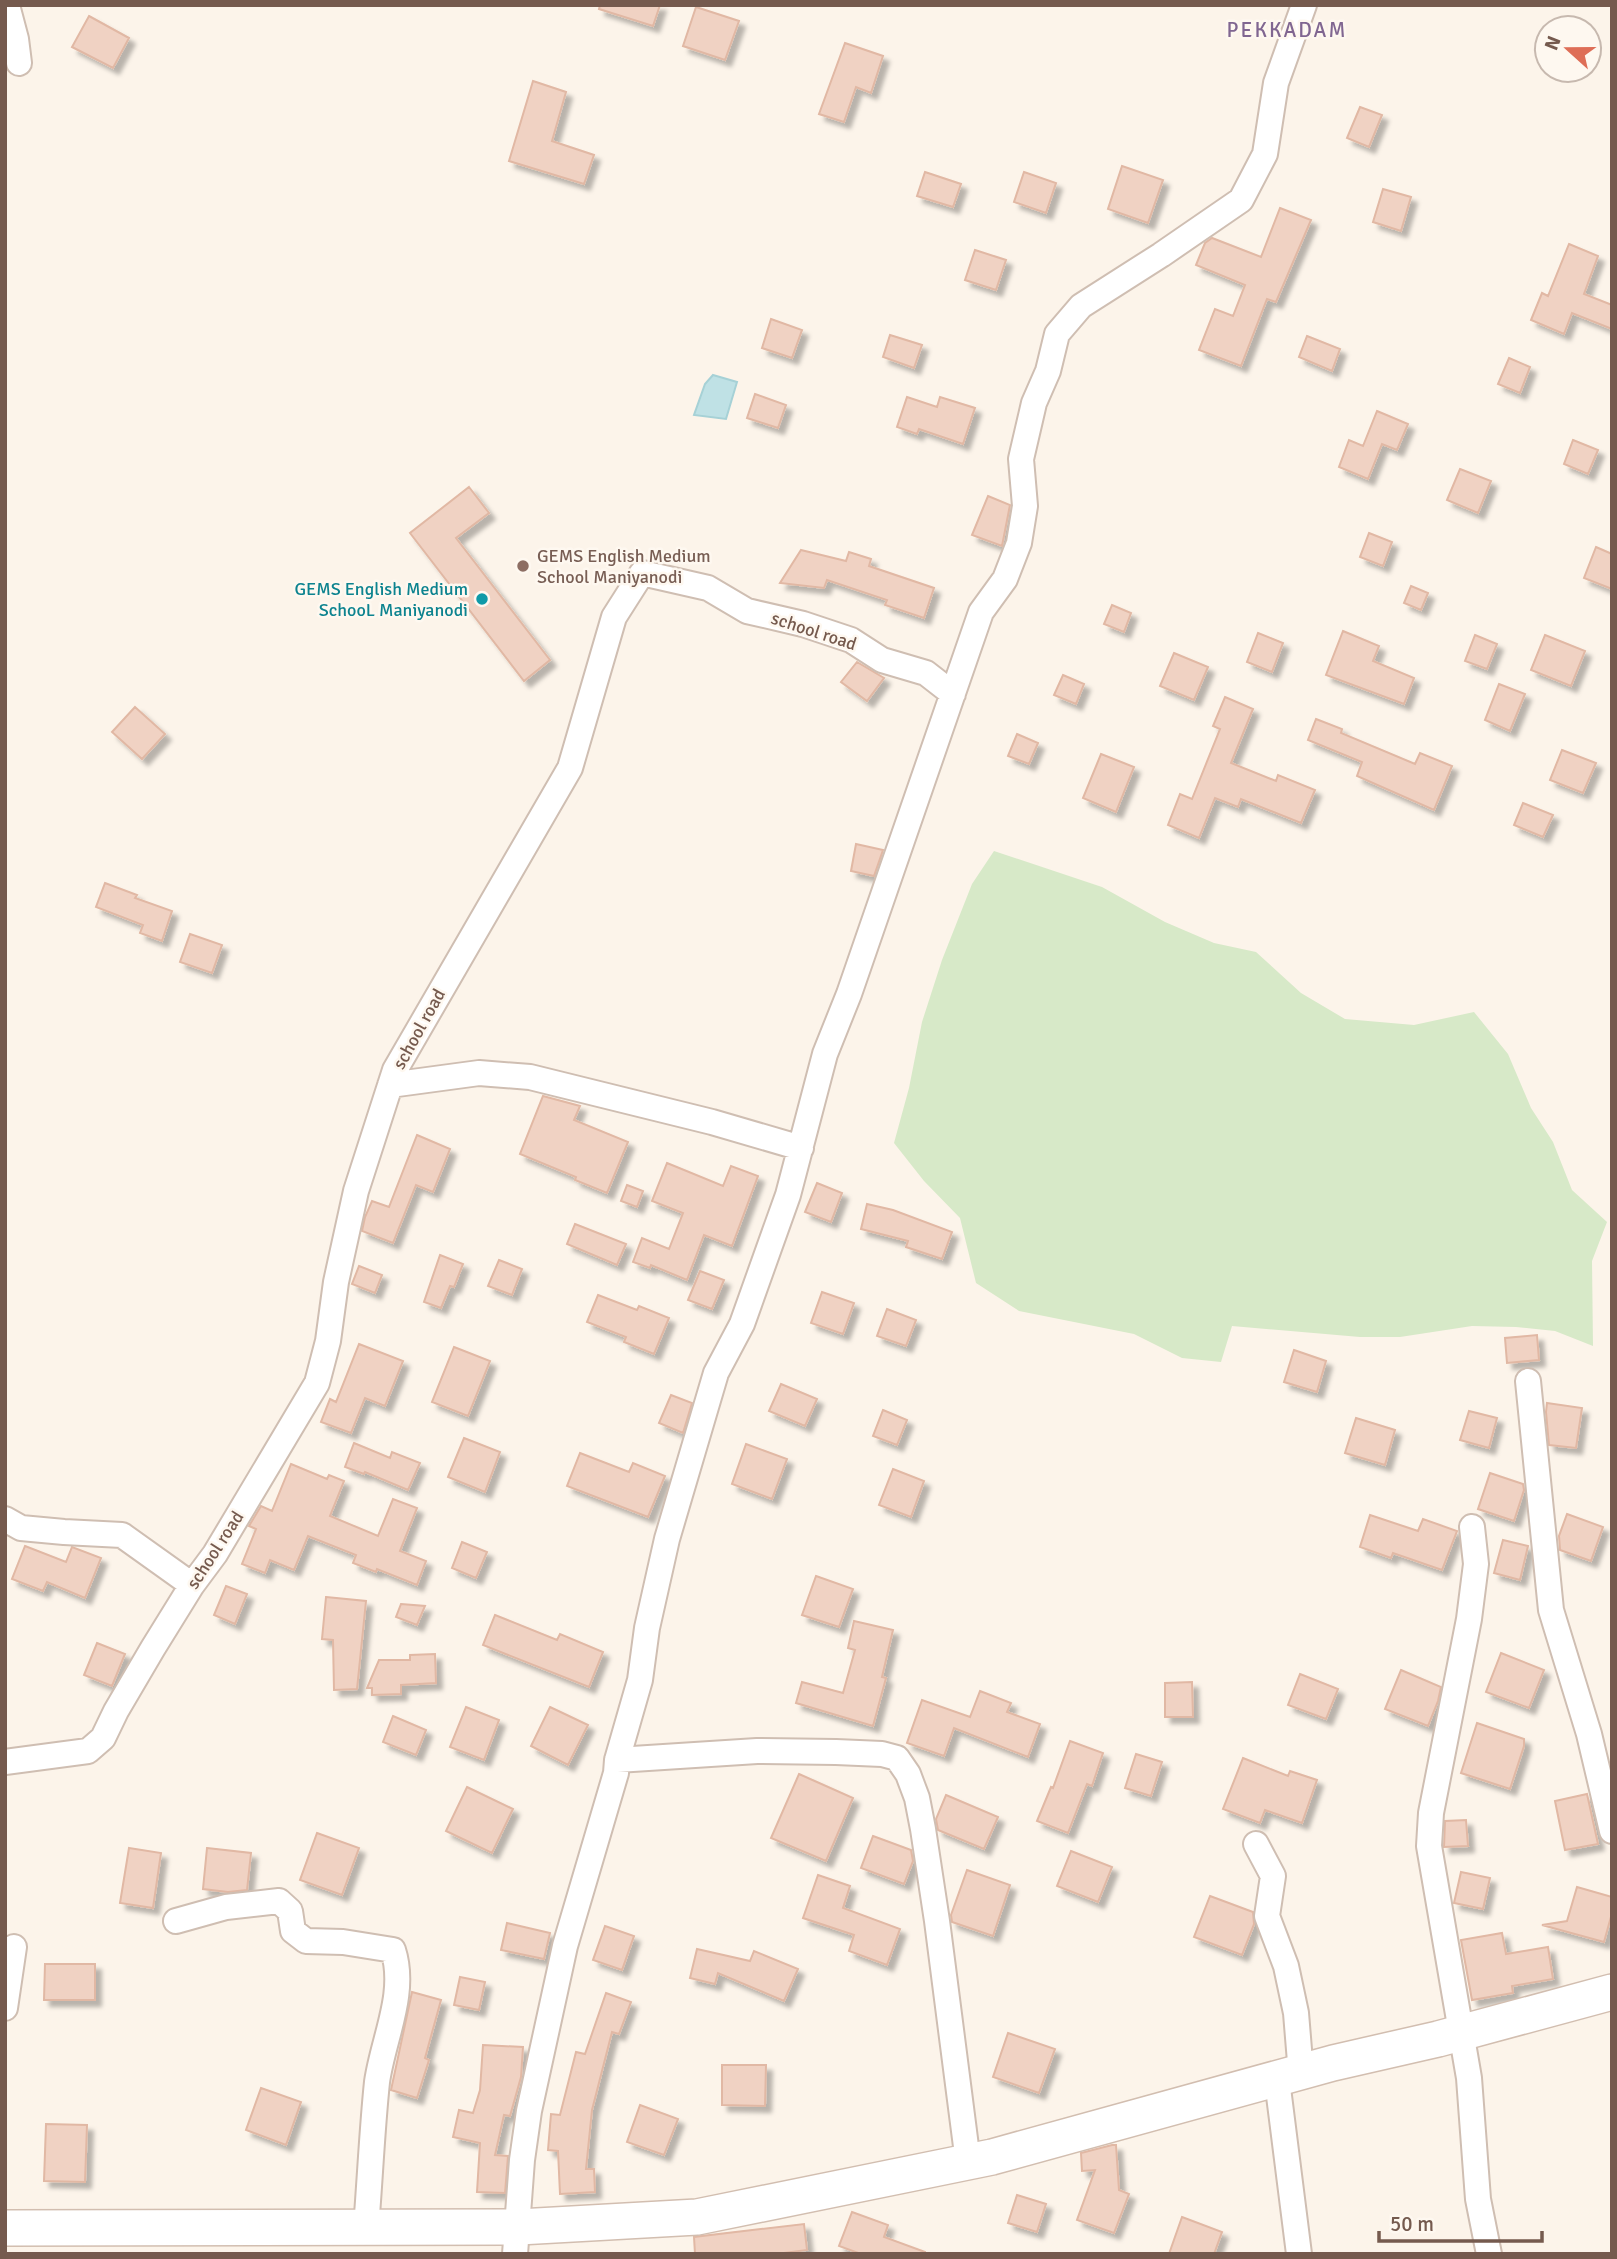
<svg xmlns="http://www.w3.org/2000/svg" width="1617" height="2259" font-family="Signika,sans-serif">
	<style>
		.green { fill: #d7e9c8 }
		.water { fill: #bfe1e5; stroke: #a6d1d6; stroke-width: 2 }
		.building { fill: #f0d2c3; stroke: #e1b8a4; stroke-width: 2; filter: url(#shadow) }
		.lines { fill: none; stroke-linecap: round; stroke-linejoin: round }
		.minor-casing { stroke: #cfbeb2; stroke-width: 28 }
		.secondary-casing { stroke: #d2beb0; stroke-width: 38 }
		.minor { stroke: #fff; stroke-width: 24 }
		.secondary { stroke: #fff; stroke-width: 35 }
		.education-dot { fill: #8d6e63; stroke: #fef8f0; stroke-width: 2.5 }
		.culture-dot { fill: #0f9aa8; stroke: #fef8f0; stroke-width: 2.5 }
		.labels { text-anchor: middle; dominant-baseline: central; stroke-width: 5; stroke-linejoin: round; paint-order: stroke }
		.education-label { font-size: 18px; fill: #785e54; stroke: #fef8f0; text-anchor: start }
		.culture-label { font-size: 18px; fill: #0d838f; stroke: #fef8f0; text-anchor: end }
		.street-label { font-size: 18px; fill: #755a4e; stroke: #fef8f0 }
		.quarter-label { font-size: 21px; letter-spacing: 2px; fill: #806691; stroke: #fef8f0 }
	</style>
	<defs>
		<filter id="shadow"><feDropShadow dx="6" dy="6" stdDeviation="2" flood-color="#0004"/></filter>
	</defs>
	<rect width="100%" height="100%" fill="#fcf4ea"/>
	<path class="green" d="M994 851 1102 887 1165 922 1214 943 1256 952 1301 993 1345 1019 1414 1025 1474 1012 1508 1054 1531 1108 1553 1142 1572 1190 1607 1222 1592 1261 1593 1346 1555 1331 1516 1327 1472 1326 1400 1337H1360L1232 1326 1221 1362 1182 1358 1134 1334 1019 1311 976 1283 960 1218 924 1181 894 1143 909 1088 922 1022 942 960 972 884Z"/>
	<path class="water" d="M713 375 737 382 726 419 694 415 705 384Z"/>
	<path class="building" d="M600 5H660L653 26 599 9Z
		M696 7 739 21 725 60 683 46Z
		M89 16 129 38 113 68 72 47Z
		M845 43 883 56 871 93 856 87 844 122 819 114Z
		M533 81 566 92 552 141 594 155 584 184 509 161Z
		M1360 107 1382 115 1369 147 1347 138Z
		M1122 166 1163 180 1148 223 1108 209Z
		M925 172 961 184 953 207 917 196Z
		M1024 172 1056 183 1046 213 1014 202Z
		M1383 189 1411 197 1401 231 1373 222Z
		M1280 208 1311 220 1276 302 1267 299 1241 366 1199 350 1215 309 1233 316 1245 285 1196 265 1205 243 1212 238 1261 257Z
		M1569 244 1598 256 1584 294 1612 305V329L1572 313 1564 334 1531 320 1542 293 1548 296Z
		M975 250 1006 260 996 290 965 280Z
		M771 319 802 330 792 358 762 348Z
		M890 335 922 345 914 368 883 357Z
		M1307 336 1340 349 1332 371 1299 357Z
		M1509 358 1530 367 1520 393 1498 384Z
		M755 394 786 405 778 428 747 418Z
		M907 397 937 407 940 397 975 408 963 444 919 429 917 434 897 427Z
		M1377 411 1408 424 1397 450 1382 444 1368 479 1339 467 1349 440 1363 446Z
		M1573 440 1598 450 1588 474 1564 464Z
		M1460 469 1491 481 1478 513 1447 500Z
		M469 487 489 513 456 538 550 660 524 681 410 533Z
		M988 496 1010 505 1002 546 972 535Z
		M1369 533 1392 542 1383 566 1360 557Z
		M1596 547 1612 554V589L1584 578Z
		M801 550 846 561 849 552 871 559 869 566 934 588 924 618 885 605 887 600 827 580 824 588 780 583Z
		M1411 586 1428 593 1421 610 1404 603Z
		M1112 605 1131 613 1124 632 1104 624Z
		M1343 631 1379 646 1373 661 1414 678 1404 704 1326 675Z
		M1258 633 1283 643 1272 672 1247 662Z
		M1475 635 1497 644 1487 669 1465 661Z
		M1545 635 1585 651 1571 686 1531 670Z
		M1174 653 1208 667 1194 700 1160 686Z
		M857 662 884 678 867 701 841 682Z
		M1063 675 1084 684 1076 704 1054 695Z
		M1499 684 1525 694 1510 731 1485 720Z
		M1225 697 1253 709 1231 763 1276 781 1278 775 1315 790 1301 823 1241 799 1238 807 1215 798 1199 838 1168 825 1180 794 1192 799 1220 729 1213 726Z
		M135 707 165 734 142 759 112 732Z
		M1316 719 1342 729 1341 733 1415 764 1420 753 1452 766 1434 810 1357 776 1362 762 1308 740Z
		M1017 734 1038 743 1029 764 1008 756Z
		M1562 750 1596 763 1583 793 1550 780Z
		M1101 754 1134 767 1116 812 1083 798Z
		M1523 803 1553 815 1543 837 1514 825Z
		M856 844 883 850 874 876 851 871Z
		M105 883 137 895 135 898 172 911 162 941 140 933 143 925 96 907Z
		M190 934 222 945 212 973 180 962Z
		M543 1096 580 1106 574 1120 628 1142 607 1193 575 1180 576 1177 520 1154Z
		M417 1135 450 1149 433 1192 416 1185 393 1243 362 1231 365 1217 372 1201 389 1207Z
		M667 1163 723 1186 731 1166 758 1176 732 1246 704 1235 687 1280 651 1265 650 1268 633 1262 642 1238 669 1249 683 1213 652 1201Z
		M817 1183 842 1193 831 1222 805 1212Z
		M627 1185 643 1191 637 1207 621 1201Z
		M867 1204 893 1210 952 1232 942 1259 906 1247 908 1241 861 1229Z
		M575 1224 626 1244 617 1265 567 1244Z
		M440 1255 463 1264 454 1287 450 1286 441 1308 424 1302Z
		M499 1260 522 1269 512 1295 488 1286Z
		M359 1266 382 1275 375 1293 352 1284Z
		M700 1271 724 1280 712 1309 688 1300Z
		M822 1292 854 1303 843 1334 811 1323Z
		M598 1295 637 1310 639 1306 669 1318 654 1354 624 1342 626 1337 587 1322Z
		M887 1309 916 1320 906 1346 877 1336Z
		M1537 1335 1539 1360 1507 1363 1505 1338Z
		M359 1344 403 1361 385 1406 365 1398 351 1433 321 1422 330 1399 336 1402Z
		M454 1347 490 1361 468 1416 432 1402Z
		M1294 1350 1326 1361 1317 1392 1284 1382Z
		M781 1384 817 1399 805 1426 769 1411Z
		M671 1395 692 1403 683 1433 659 1423Z
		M1547 1403 1582 1408 1576 1448 1549 1445 1546 1412Z
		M883 1410 907 1420 897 1445 873 1436Z
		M1469 1411 1497 1418 1489 1448 1460 1440Z
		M1356 1418 1395 1430 1385 1465 1345 1453Z
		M464 1438 500 1452 485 1492 448 1477Z
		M354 1443 390 1458 392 1452 420 1463 408 1490 365 1472 364 1474 345 1467Z
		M746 1444 787 1459 772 1499 732 1484Z
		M580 1453 629 1472 633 1463 665 1476 648 1517 567 1486Z
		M291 1464 327 1479 329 1475 344 1481 330 1516 378 1536 393 1499 417 1508 400 1551 426 1561 417 1585 377 1569 376 1572 353 1563 356 1555 308 1536 294 1570 270 1560 265 1573 242 1564 256 1529 249 1526 261 1506 272 1511Z
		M893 1469 924 1481 911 1517 879 1505Z
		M1490 1473 1523 1484 1524 1490 1514 1521 1478 1509Z
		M1567 1514 1603 1527 1591 1561 1560 1550 1559 1536Z
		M1370 1515 1418 1531 1423 1519 1457 1531 1442 1570 1393 1553 1391 1558 1360 1547Z
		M1503 1540 1528 1546 1520 1580 1494 1573Z
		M462 1542 487 1552 476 1578 452 1568Z
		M25 1546 66 1562 72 1547 101 1558 85 1598 47 1582 43 1591 12 1579Z
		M816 1576 853 1589 839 1627 802 1615Z
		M226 1586 247 1594 235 1624 214 1615Z
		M326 1597 366 1601 357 1689 334 1690 333 1640 322 1639Z
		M401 1604 425 1606 417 1625 396 1617Z
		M495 1615 557 1640 560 1634 603 1652 589 1687 483 1645Z
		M854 1621 893 1630 882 1677 886 1678 873 1726 796 1703 802 1682 843 1693 855 1650 848 1648Z
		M97 1643 125 1654 112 1686 84 1675Z
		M1501 1653 1544 1670 1529 1708 1486 1692Z
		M435 1654 436 1683 401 1685V1694L372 1695V1688H367L379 1660H410V1655Z
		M1401 1670 1441 1687 1438 1701 1428 1726 1385 1709Z
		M1300 1674 1338 1689 1326 1719 1288 1705Z
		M1192 1682 1193 1717H1165V1683Z
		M980 1691 1011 1703 1007 1712 1040 1724 1028 1757 954 1728 944 1756 907 1743 922 1700 970 1717Z
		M466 1707 499 1720 484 1760 450 1747Z
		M550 1707 588 1725 568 1765 531 1746Z
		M393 1716 426 1730 416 1755 383 1742Z
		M1477 1723 1524 1739V1746L1510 1789 1461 1773Z
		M1070 1741 1103 1753 1092 1786 1087 1784 1068 1833 1037 1821 1051 1787 1053 1788Z
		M1136 1754 1162 1762 1151 1796 1125 1788Z
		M1243 1758 1288 1776 1290 1771 1317 1780 1302 1823 1265 1810 1260 1823 1223 1809Z
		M799 1774 853 1798 826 1861 771 1838Z
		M467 1787 513 1809 492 1853 446 1831Z
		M1587 1794 1598 1844 1565 1850 1555 1801Z
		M946 1795 998 1817 984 1849 938 1830 936 1819Z
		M1466 1820 1468 1846 1444 1847 1445 1821Z
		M317 1833 359 1848 342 1895 300 1880Z
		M873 1836 911 1850 913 1861 904 1884 861 1868Z
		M129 1848 161 1853 153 1908 120 1903Z
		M207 1848 251 1853 247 1890 228 1892 203 1889Z
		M1071 1851 1112 1867 1098 1902 1057 1886Z
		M967 1870 1010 1885 993 1936 952 1922 951 1915Z
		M1461 1872 1490 1878 1483 1909 1454 1903Z
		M818 1875 850 1886 843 1908 900 1929 887 1965 849 1951 854 1935 803 1918Z
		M1577 1887 1612 1897V1913L1604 1942 1542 1925 1567 1921Z
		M1210 1896 1253 1912 1254 1924 1242 1955 1194 1937Z
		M507 1923 550 1933 544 1959 501 1950Z
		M605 1926 634 1936 622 1970 593 1960Z
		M1502 1933 1506 1954 1548 1947 1553 1979 1512 1986 1513 1993 1472 2000 1461 1940Z
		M697 1949 750 1961 754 1951 798 1969 784 2001 718 1973 715 1984 690 1978Z
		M45 1964H95V2000H44Z
		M460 1977 485 1982 479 2010 454 2005Z
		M412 1992 441 2000 425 2058 429 2060 417 2098 391 2090Z
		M606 1993 631 2002 619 2034 612 2032 592 2110 586 2169H594L595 2192 560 2194 558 2151 548 2150 551 2114 560 2115 576 2052 585 2054Z
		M1008 2033 1055 2049 1039 2093 993 2077Z
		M483 2045 523 2047 521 2077 510 2116 504 2115 495 2155 508 2156 505 2193 477 2192 480 2143 453 2137 459 2110 473 2113 480 2090Z
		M722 2065H766L765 2106 722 2105Z
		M261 2088 301 2102 286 2145 246 2130Z
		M640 2105 678 2119 664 2155 627 2142Z
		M46 2124 87 2125 85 2182 44 2181Z
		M1112 2145H1116L1119 2190 1129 2194 1114 2233 1077 2220 1095 2170 1082 2171 1081 2153Z
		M1017 2195 1046 2204 1037 2232 1008 2223Z
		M852 2212 888 2225 884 2237 925 2252V2254H861L839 2246Z
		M1182 2217 1222 2232 1214 2254H1169Z
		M804 2224 807 2250 776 2254H695L694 2237Z"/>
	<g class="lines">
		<g class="minor-casing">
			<path id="minor" d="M7 5 16 39 19 63
				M390 1085 479 1073 530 1077 712 1122 801 1148
				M1528 1381 1551 1610 1589 1734 1612 1831
				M5 1519 21 1528 64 1532 122 1535 192 1585
				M1472 1527 1476 1564 1469 1619 1431 1813 1429 1846 1469 2078 1478 2199 1489 2254
				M617 1760 757 1751 836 1752 882 1754 897 1758 908 1774 917 1798 923 1829 937 1921 968 2162
				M5 1762 88 1751 103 1738 116 1711 153 1648 192 1585 215 1554 317 1383 328 1341 336 1282 356 1191 395 1070 570 768 614 617 642 573 708 588 747 611 803 624 851 640 882 660 926 673 953 694
				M1256 1844 1273 1876 1267 1916 1286 1966 1296 2013 1301 2074
				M176 1921 226 1907 279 1901 290 1911 293 1931 306 1941 343 1942 393 1950C407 1993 383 2039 377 2082 372 2130 370 2179 366 2228
				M5 2008 14 1947
				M1277 2080 1299 2254
				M515 2254 522 2160 529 2111 565 1946 616 1773 617 1760 640 1680 647 1628 667 1539 716 1373 742 1324 768 1251 788 1195 825 1054 849 994 981 612 1005 579 1019 543 1025 506 1021 459 1034 403 1048 371 1057 334 1081 306 1161 255 1241 200 1265 154 1276 83 1304 5"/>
		</g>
		<g class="secondary-casing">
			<path id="secondary" d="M5 2228 519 2227 697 2217 992 2157 1333 2063 1438 2039 1612 1992"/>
		</g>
		<use href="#minor" class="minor"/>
		<use href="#secondary" class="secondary"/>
	</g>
	<circle class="education-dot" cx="523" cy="566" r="7"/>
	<circle class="culture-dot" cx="482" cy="599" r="7"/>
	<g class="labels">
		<g class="education-label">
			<text x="537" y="556">GEMS English Medium<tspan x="537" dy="21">School Maniyanodi</tspan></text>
		</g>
		<g class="culture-label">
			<text x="468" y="589">GEMS English Medium<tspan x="468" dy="21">SchooL Maniyanodi</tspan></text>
		</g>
		<g class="street-label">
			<text transform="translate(814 631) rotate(18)">school road</text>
			<text transform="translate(419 1029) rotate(-61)">school road</text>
			<text transform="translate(215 1550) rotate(-57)">school road</text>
		</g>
		<g class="quarter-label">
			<text x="1287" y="30">PEKKADAM</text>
		</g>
	</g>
	<rect width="1617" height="2259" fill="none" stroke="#755a4e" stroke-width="14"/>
	<g transform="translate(1568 49) rotate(291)"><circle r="33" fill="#fef8f0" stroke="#c7b9af" stroke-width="2"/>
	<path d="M0-5L12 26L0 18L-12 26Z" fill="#de6e57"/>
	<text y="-10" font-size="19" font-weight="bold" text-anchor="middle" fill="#755a4e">N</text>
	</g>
	<path d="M1379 2231v10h163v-10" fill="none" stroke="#755a4e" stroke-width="3.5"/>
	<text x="1390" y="2231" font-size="21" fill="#755a4e" stroke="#fef8f0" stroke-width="5" paint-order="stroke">50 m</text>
</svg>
